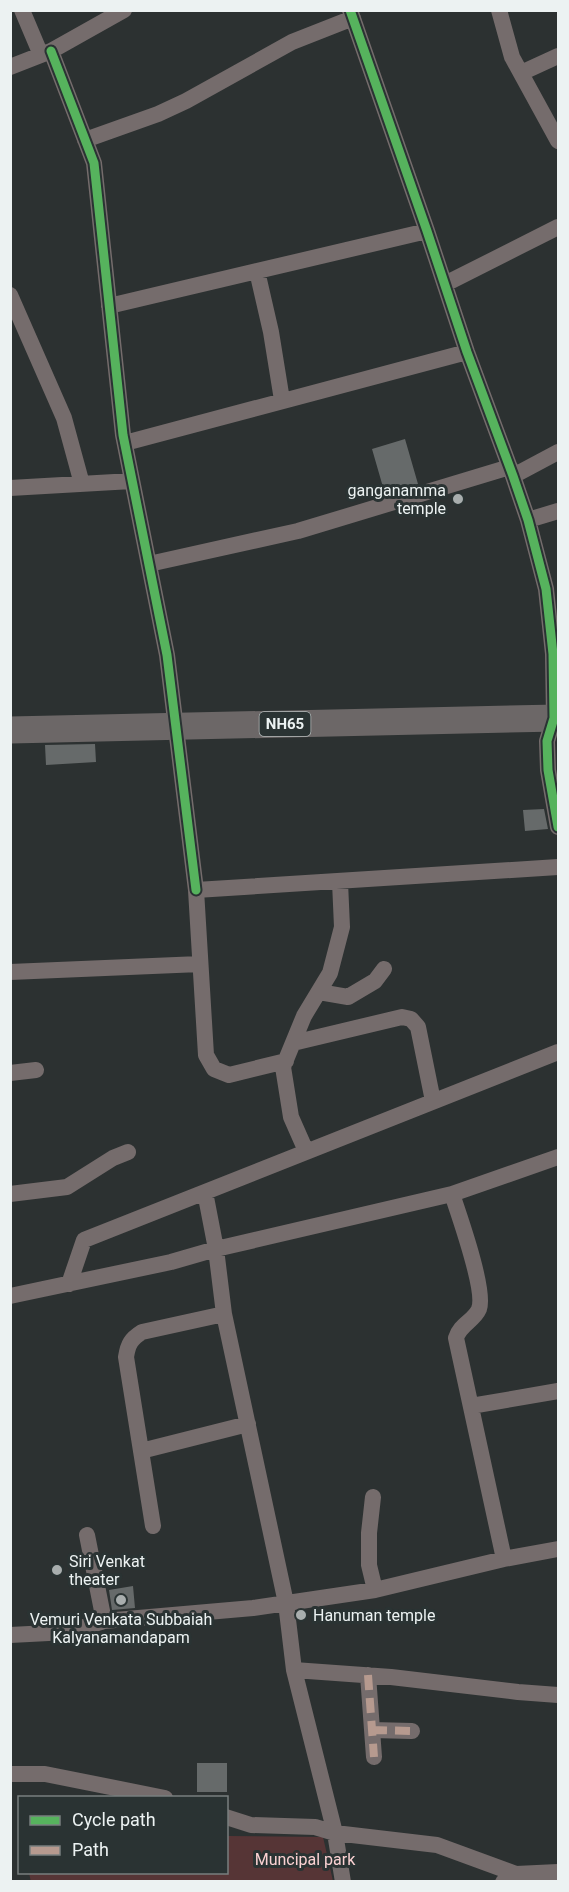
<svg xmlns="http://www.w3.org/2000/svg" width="569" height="1892" font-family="Roboto,sans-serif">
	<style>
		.green { fill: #563536 }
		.building { fill: #666a6a }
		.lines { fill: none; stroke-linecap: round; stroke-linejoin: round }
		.minor { stroke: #756c6c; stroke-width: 16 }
		.trunk { stroke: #6c6767; stroke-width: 27 }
		.quiet { stroke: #b69a8f; stroke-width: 8; stroke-dasharray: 15 8; stroke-linecap: butt }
		.cycleway-casing { stroke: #2a3333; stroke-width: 13 }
		.cycleway { stroke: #56b35d; stroke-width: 9 }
		.poi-dot { fill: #a9aeae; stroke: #2a3333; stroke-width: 2 }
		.labels { text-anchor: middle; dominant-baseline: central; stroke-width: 6; stroke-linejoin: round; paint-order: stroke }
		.shield { fill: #2a3333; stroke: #b2b9b9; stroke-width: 1.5 }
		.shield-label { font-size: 15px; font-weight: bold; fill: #ecf2f2 }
		.poi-label { font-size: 16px; fill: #ecf2f2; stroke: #2a3333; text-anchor: start }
		.park-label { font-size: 16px; fill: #fad1d2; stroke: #2a3333 }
	</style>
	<rect width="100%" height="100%" fill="#2c3131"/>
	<path class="green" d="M227 1836 323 1837 333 1881 31 1882 29 1873 226 1872Z"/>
	<path class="building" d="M405 439 418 484 385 494 372 449Z
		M95 744 96 762 46 765 45 745Z
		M544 809 548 829 525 831 523 810Z
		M133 1586 135 1608 112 1610 109 1590Z
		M197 1763H227V1792H197Z"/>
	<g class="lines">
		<path class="minor" d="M22 10 41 55
			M350 10 427 231 467 352 513 476 528 520 546 589 553 654 554 718 547 741 548 770 558 827
			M499 10 512 57 558 141
			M51 51 94 163 123 435 167 655 196 890
			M10 67 51 51 124 10
			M521 73 558 56
			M85 140 158 114 186 101 292 42 353 18
			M257 271 271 332 282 400
			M445 284 558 227
			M10 295 64 418 82 484
			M109 306 427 231
			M125 443 467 352
			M513 476 558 452
			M10 488 132 481
			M528 520 558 511
			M149 564 298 531 510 467
			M10 972 200 964
			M319 992 348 997 375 981 384 969
			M293 1043 402 1017 411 1019 418 1027 433 1101
			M286 1061 229 1075 214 1069 206 1055 196 890 558 867
			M10 1073 36 1070
			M306 1151 291 1117 283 1067 304 1016 330 973 342 927 340 882
			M205 1192 216 1249 224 1314 286 1603 294 1670 335 1833 315 1827 251 1825 226 1817
			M10 1194 67 1187 113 1158 128 1152
			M452 1194C459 1215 486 1291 479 1309 474 1321 460 1324 456 1338L504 1559
			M69 1284 84 1240 558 1052
			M10 1296 171 1262 216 1249 452 1194 558 1157
			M471 1406 558 1391
			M141 1451 248 1424
			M373 1497 369 1533V1565L375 1590
			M153 1526 126 1357C128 1344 131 1339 142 1332L224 1314
			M87 1535 104 1621
			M10 1635 68 1632 104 1621 253 1608 375 1590 504 1559 558 1549
			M294 1670 391 1677 518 1692 558 1695
			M368 1675 374 1757
			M372 1730 412 1731
			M10 1774H45L165 1798
			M343 1882 335 1833 437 1845 516 1874
			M503 1882 516 1874 558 1872"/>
		<path class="trunk" d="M10 730 558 718"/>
		<path class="quiet" d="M368 1675 374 1757
			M372 1730 412 1731"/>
		<g class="cycleway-casing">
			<path id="cycleway" d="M350 10 427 231 467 352 513 476 528 520 546 589 553 654 554 718 547 741 548 770 558 827
				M51 51 94 163 123 435 167 655 196 890"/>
		</g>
		<use href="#cycleway" class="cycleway"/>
	</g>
	<g class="poi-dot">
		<circle cx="458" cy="499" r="6"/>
		<circle cx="57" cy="1570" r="6"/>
		<circle cx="121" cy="1600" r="6"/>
		<circle cx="301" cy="1615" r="6"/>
	</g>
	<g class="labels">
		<rect class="shield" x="259.5" y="712" width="51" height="24" rx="4.5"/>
		<g class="shield-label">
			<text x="285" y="724">NH65</text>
		</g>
		<g class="poi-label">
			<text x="446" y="490" text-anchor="end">ganganamma<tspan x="446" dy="18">temple</tspan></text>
			<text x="69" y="1561">Siri Venkat<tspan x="69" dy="18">theater</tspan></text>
			<text x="313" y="1615">Hanuman temple</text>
			<text x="121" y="1619" text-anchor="middle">Vemuri Venkata Subbaiah<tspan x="121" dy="18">Kalyanamandapam</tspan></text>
		</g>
		<g class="park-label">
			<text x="305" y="1859">Muncipal park</text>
		</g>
	</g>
	<rect width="569" height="1892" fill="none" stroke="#ecf2f2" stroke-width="24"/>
	<rect x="18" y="1796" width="210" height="78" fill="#2a3333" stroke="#787f7f" stroke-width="1.5"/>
	<rect x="30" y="1816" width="30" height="9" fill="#56b35d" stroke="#787f7f" stroke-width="1.5"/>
	<text x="72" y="1826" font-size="18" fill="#ecf2f2">Cycle path</text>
	<rect x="30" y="1846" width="30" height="9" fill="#b69a8f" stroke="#787f7f" stroke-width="1.5"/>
	<text x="72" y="1856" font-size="18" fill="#ecf2f2">Path</text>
</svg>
